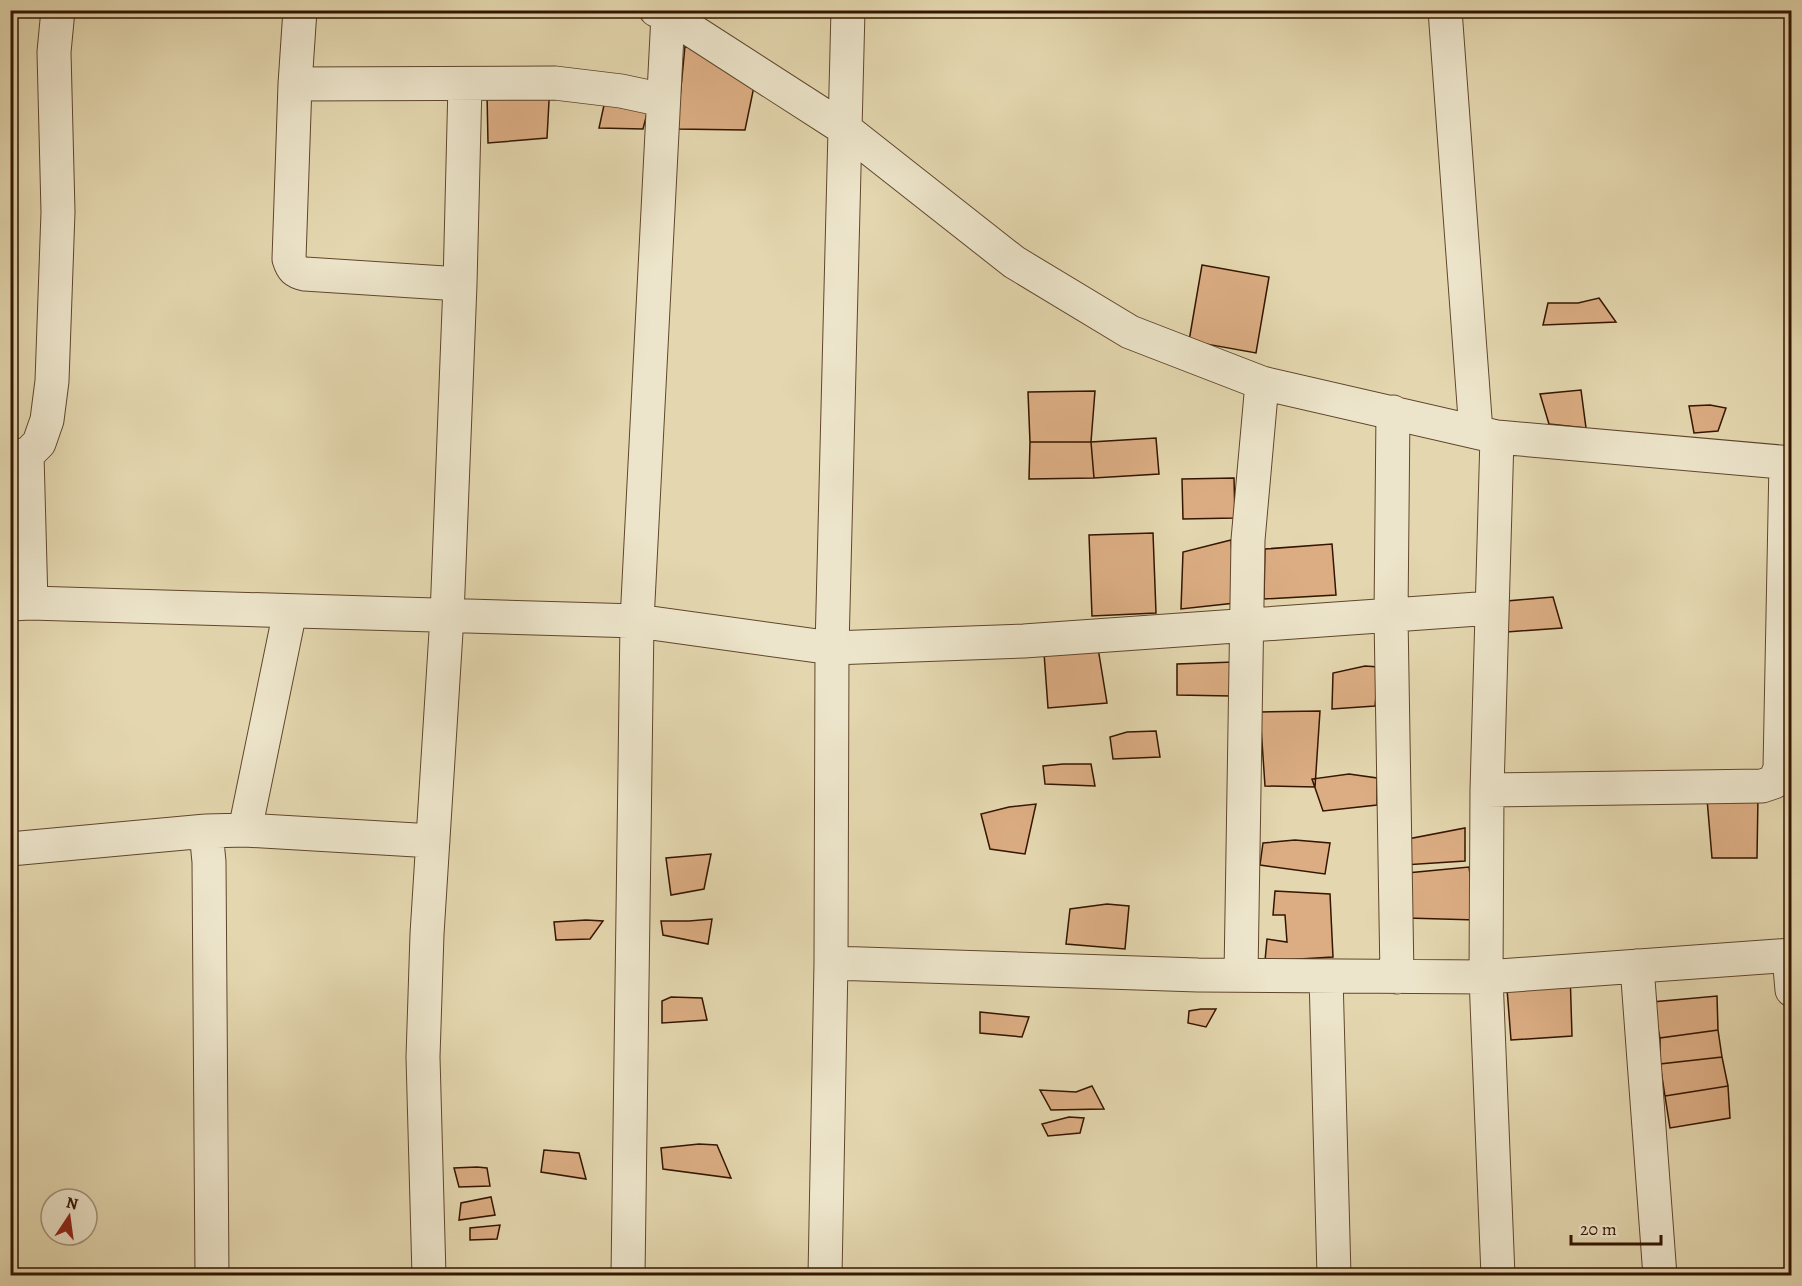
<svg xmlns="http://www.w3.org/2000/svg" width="1802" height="1286" font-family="Alegreya,serif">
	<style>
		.building { fill: #dcad83; stroke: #341501; stroke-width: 1.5 }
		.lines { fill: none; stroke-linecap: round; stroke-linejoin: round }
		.minor-casing { stroke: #60462c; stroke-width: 35 }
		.minor { stroke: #ede5cb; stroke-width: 33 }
	</style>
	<rect width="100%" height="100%" fill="#e4d7af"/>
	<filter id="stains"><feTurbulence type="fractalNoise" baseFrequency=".00333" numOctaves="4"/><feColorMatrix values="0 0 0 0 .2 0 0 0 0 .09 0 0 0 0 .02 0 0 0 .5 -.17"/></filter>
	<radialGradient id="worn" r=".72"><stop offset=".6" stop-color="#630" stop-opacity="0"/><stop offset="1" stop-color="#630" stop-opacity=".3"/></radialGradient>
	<path class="building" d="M685 46 757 72 745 130 677 129Z
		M550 83 547 138 488 143 487 93Z
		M606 96 651 98 643 129 599 128Z
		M1202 265 1269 277 1256 353 1189 341Z
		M1599 298 1616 322 1543 325 1548 303H1578Z
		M1581 390 1586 428 1549 424 1540 394Z
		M1095 391 1091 442H1030L1028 392Z
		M1710 405 1726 408 1718 431 1694 433 1689 406Z
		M1156 438 1159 474 1094 478 1091 442Z
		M1030 442H1091L1094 478 1029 479Z
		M1234 478 1235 518 1183 519 1182 479Z
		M1153 533 1156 613 1092 616 1089 535Z
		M1231 540 1235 603 1181 609 1183 552Z
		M1332 544 1336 595 1264 599 1265 549Z
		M1553 597 1562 628 1507 632V601Z
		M1098 648 1107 703 1048 708 1044 653Z
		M1234 662 1231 696 1177 695V664Z
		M1365 666 1379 667 1375 706 1332 709 1333 673Z
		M1320 711 1315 787 1265 786 1260 712Z
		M1156 731 1160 757 1113 759 1110 737 1127 732Z
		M1063 764H1091L1095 786 1045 784 1043 766Z
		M1349 774 1377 778V805L1323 811 1312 779Z
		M1758 796 1757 858H1712L1707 799Z
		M1036 804 1025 854 990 849 981 814 1009 807Z
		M1465 828V861L1404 865 1408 839Z
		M1295 840 1330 843 1325 874 1260 865 1263 843Z
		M711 854 704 889 671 895 666 858Z
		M1469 867 1476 920 1407 918V873Z
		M1275 891 1330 894 1333 957 1265 961 1267 939 1287 942 1285 915H1273Z
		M1107 904 1129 906 1125 949 1066 944 1070 909Z
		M712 919 708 944 663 935 661 921H689Z
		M586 920 603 921 590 939 556 940 554 922Z
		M1570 971 1572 1036 1511 1040 1506 976Z
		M1717 996 1718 1030 1660 1038 1652 1002Z
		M671 997 702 998 707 1020 662 1023V1001Z
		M1201 1009H1216L1206 1027 1188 1023 1189 1011Z
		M980 1012 1009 1015 1029 1017 1022 1037 980 1033Z
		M1718 1030 1722 1057 1660 1064V1038Z
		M1722 1057 1728 1086 1665 1096 1660 1064Z
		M1092 1086 1104 1109 1051 1110 1040 1090 1076 1092Z
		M1728 1086 1730 1118 1670 1128 1665 1096Z
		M1069 1117 1084 1118 1080 1133 1048 1136 1042 1124Z
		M699 1144 717 1145 731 1178 663 1169 661 1148Z
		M544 1150 579 1153 586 1179 541 1172Z
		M477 1167 487 1168 490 1186 459 1187 454 1168Z
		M491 1197 495 1215 459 1220 461 1203Z
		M500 1225 497 1239 470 1240V1228Z"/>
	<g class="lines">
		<g class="minor-casing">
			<path id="minor" d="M300 10 295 84 289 259C292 269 295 272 305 274L460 284
				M656 10 668 15 845 129 1014 262 1130 332 1262 383 1497 437 1792 463
				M1445 10 1476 432
				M295 84 555 83 621 91 663 100
				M1393 412 1391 616 1397 977
				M1497 437 1487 790 1486 977 1498 1276
				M10 456 27 455 39 443 47 420 52 381 58 212 54 52 58 10
				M31 603 637 621 832 648 1024 641 1492 608
				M10 604 31 603 27 455
				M1487 790 1762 786 1774 782 1780 769 1786 462
				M245 830 290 611
				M206 831 209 862 212 1276
				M10 849 206 831 245 830 433 841
				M1789 956 1792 990
				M831 963 1198 975 1486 977 1792 955
				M1637 966 1660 1276
				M1241 975 1248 540 1262 383
				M1326 976 1334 1276
				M429 1276 423 1057 427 934 447 616 460 284 465 84
				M628 1276 637 621 668 15
				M825 1276 831 963 832 648 848 10"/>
		</g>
		<use href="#minor" class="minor"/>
	</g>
	<rect width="1802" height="1286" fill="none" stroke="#e4d7af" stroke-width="36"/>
	<rect x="12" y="12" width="1778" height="1262" fill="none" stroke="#341501" stroke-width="3"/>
	<rect x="18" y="18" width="1766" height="1250" fill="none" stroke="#341501" stroke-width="1.5"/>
	<g transform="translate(69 1217) rotate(13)"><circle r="28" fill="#ede5cb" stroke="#a3927a" stroke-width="1.5"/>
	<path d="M0-4.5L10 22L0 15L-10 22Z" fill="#8f2418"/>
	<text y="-9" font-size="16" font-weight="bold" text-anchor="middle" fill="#341501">N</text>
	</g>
	<path d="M1571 1235v9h90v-9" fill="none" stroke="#341501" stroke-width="3"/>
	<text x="1580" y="1235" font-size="18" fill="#341501" stroke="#ede5cb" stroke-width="4.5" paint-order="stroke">20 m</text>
	<rect width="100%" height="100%" filter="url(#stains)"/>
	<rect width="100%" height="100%" fill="url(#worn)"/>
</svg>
